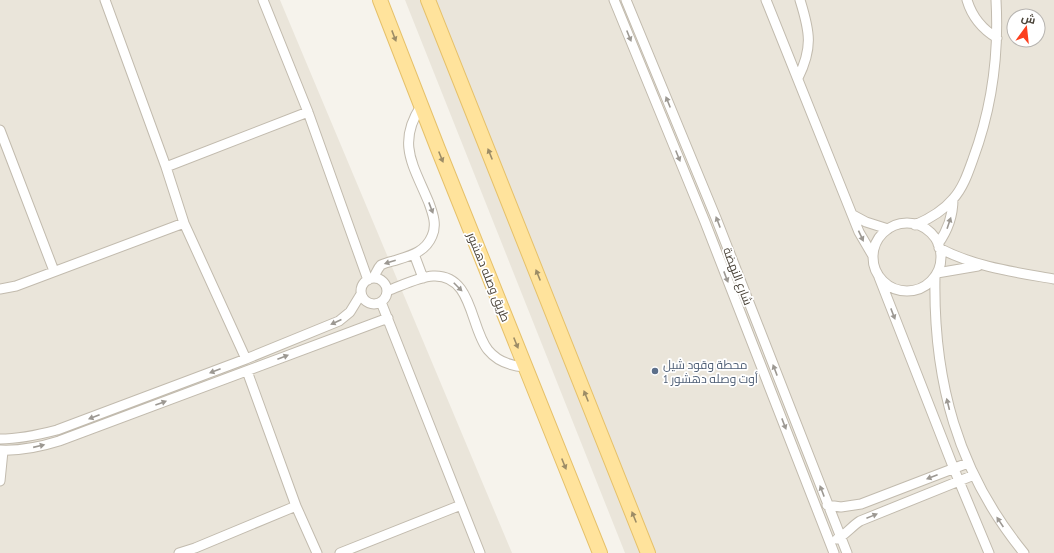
<svg xmlns="http://www.w3.org/2000/svg" width="1054" height="553" font-family="'PT Sans Narrow',Cairo,sans-serif">
	<style>
		.residential { fill: #eae5da; fill-rule: evenodd }
		.lines { fill: none; stroke-linecap: round; stroke-linejoin: round }
		.minor-casing { stroke: #c2bbae; stroke-width: 11 }
		.primary-casing { stroke: #e6c16a; stroke-width: 16 }
		.minor { stroke: #fff; stroke-width: 9 }
		.primary { stroke: #ffe39c; stroke-width: 14 }
		.oneway { fill: #9c8c66 }
		.oneway2 { fill: #9c9892 }
		.service-dot { fill: #5c6f8a; stroke: #fff; stroke-width: 1.5 }
		.labels { text-anchor: middle; dominant-baseline: central; stroke-width: 3.5; stroke-linejoin: round; paint-order: stroke }
		.street-label { font-size: 12px; fill: #4b4439; stroke: #fff }
		.service-label { font-size: 12px; fill: #4e5e75; stroke: #fff; text-anchor: start }
	</style>
	<rect width="100%" height="100%" fill="#f6f3ec"/>
	<path class="residential" d="M0 0H280L512 553H0Z
		M405 0H1054V553H625ZM1014 16H1038V40H1014Z"/>
	<g class="lines">
		<g class="minor-casing">
			<path id="minor" d="M105 0 166 167 184 223 246 359
				M263 0 308 112 368 280
				M614 0 705 222 834 553
				M626 0 716 218 847 553
				M766 0 859 232 873 256
				M967 0C972 17 982 29 997 38
				M798 78C813 48 810 32 800 0
				M0 130 54 271
				M166 167 308 112
				M853 215 866 222 888 229
				M873 257a34 34 0 1 1 68 0a34 34 0 1 1-68 0Z
				M915 225C929 219 943 211 953 199 963 188 968 173 973 159 992 108 999 54 996 0
				M938 244C948 230 953 216 953 199
				M939 248C975 267 1014 272 1054 279
				M414 254 423 278
				M937 273 978 266
				M935 276C933 380 957 471 1024 553
				M879 277 954 469 989 553
				M373 278C376 274 377 269 381 265 385 263 389 262 393 261 409 256 425 253 432 236 437 225 433 214 429 203 414 166 396 144 421 106
				M361 291a13 13 0 1 1 26 0a13 13 0 1 1-26 0Z
				M0 289 16 286 184 223
				M387 291C401 286 418 277 433 276 473 274 470 328 488 350 497 361 511 366 525 367
				M381 302 480 553
				M247 371 296 506 317 553
				M0 439C20 439 38 435 57 430L246 359 339 321 350 312 361 294
				M0 450C20 451 40 447 59 441L388 318
				M0 481 3 451
				M827 505 841 507 861 504 968 463
				M837 539C844 536 852 526 860 521L974 475
				M179 553 195 548 296 506
				M340 553 461 505"/>
		</g>
		<g class="primary-casing">
			<path id="primary" d="M380 0 438 149 600 553
				M428 0 648 553"/>
		</g>
		<use href="#minor" class="minor"/>
		<use href="#primary" class="primary"/>
	</g>
	<defs><path id="oneway-solid" d="M-6-.8H1V-3.2L6.5 0L1 3.2V.8H-6Z"/></defs>
	<g class="oneway">
		<use href="#oneway-solid" transform="translate(394 36) rotate(69)"/>
		<use href="#oneway-solid" transform="translate(490 154) rotate(-112)"/>
		<use href="#oneway-solid" transform="translate(441 157) rotate(68)"/>
		<use href="#oneway-solid" transform="translate(538 275) rotate(-112)"/>
		<use href="#oneway-solid" transform="translate(516 343) rotate(68)"/>
		<use href="#oneway-solid" transform="translate(586 396) rotate(-112)"/>
		<use href="#oneway-solid" transform="translate(564 464) rotate(68)"/>
		<use href="#oneway-solid" transform="translate(634 517) rotate(-112)"/>
	</g>
	<g class="oneway2">
		<use href="#oneway-solid" transform="translate(629 36) rotate(68)"/>
		<use href="#oneway-solid" transform="translate(668 102) rotate(-112)"/>
		<use href="#oneway-solid" transform="translate(678 156) rotate(68)"/>
		<use href="#oneway-solid" transform="translate(431 208) rotate(69)"/>
		<use href="#oneway-solid" transform="translate(718 222) rotate(-111)"/>
		<use href="#oneway-solid" transform="translate(949 223) rotate(-71)"/>
		<use href="#oneway-solid" transform="translate(861 236) rotate(65)"/>
		<use href="#oneway-solid" transform="translate(390 262) rotate(163)"/>
		<use href="#oneway-solid" transform="translate(726 277) rotate(69)"/>
		<use href="#oneway-solid" transform="translate(458 287) rotate(45)"/>
		<use href="#oneway-solid" transform="translate(893 314) rotate(69)"/>
		<use href="#oneway-solid" transform="translate(336 322) rotate(155)"/>
		<use href="#oneway-solid" transform="translate(283 357) rotate(-21)"/>
		<use href="#oneway-solid" transform="translate(775 370) rotate(-111)"/>
		<use href="#oneway-solid" transform="translate(215 371) rotate(159)"/>
		<use href="#oneway-solid" transform="translate(161 403) rotate(-20)"/>
		<use href="#oneway-solid" transform="translate(948 404) rotate(-104)"/>
		<use href="#oneway-solid" transform="translate(94 417) rotate(159)"/>
		<use href="#oneway-solid" transform="translate(784 424) rotate(69)"/>
		<use href="#oneway-solid" transform="translate(39 446) rotate(-13)"/>
		<use href="#oneway-solid" transform="translate(932 477) rotate(159)"/>
		<use href="#oneway-solid" transform="translate(822 491) rotate(-111)"/>
		<use href="#oneway-solid" transform="translate(872 516) rotate(-22)"/>
		<use href="#oneway-solid" transform="translate(1000 522) rotate(-124)"/>
	</g>
	<circle class="service-dot" cx="655" cy="371" r="4"/>
	<g class="labels">
		<g class="street-label">
			<text transform="translate(738 276) rotate(69)">شارع النهضة</text>
			<text transform="translate(489 277) rotate(68)">طريق وصله دهشور</text>
		</g>
		<g class="service-label">
			<text x="663" y="364">محطة وقود شيل<tspan x="663" dy="14">أوت وصله دهشور 1</tspan></text>
		</g>
	</g>
	<g transform="translate(1026 28) rotate(15)"><circle r="19" fill="#ffffff" stroke="#b7b4b0"/>
	<path d="M0-3L7 15L0 10L-7 15Z" fill="#fc3f1d"/>
	<text y="-6" font-size="11" font-weight="bold" text-anchor="middle" fill="#4b4439">ش</text>
	</g>
</svg>
